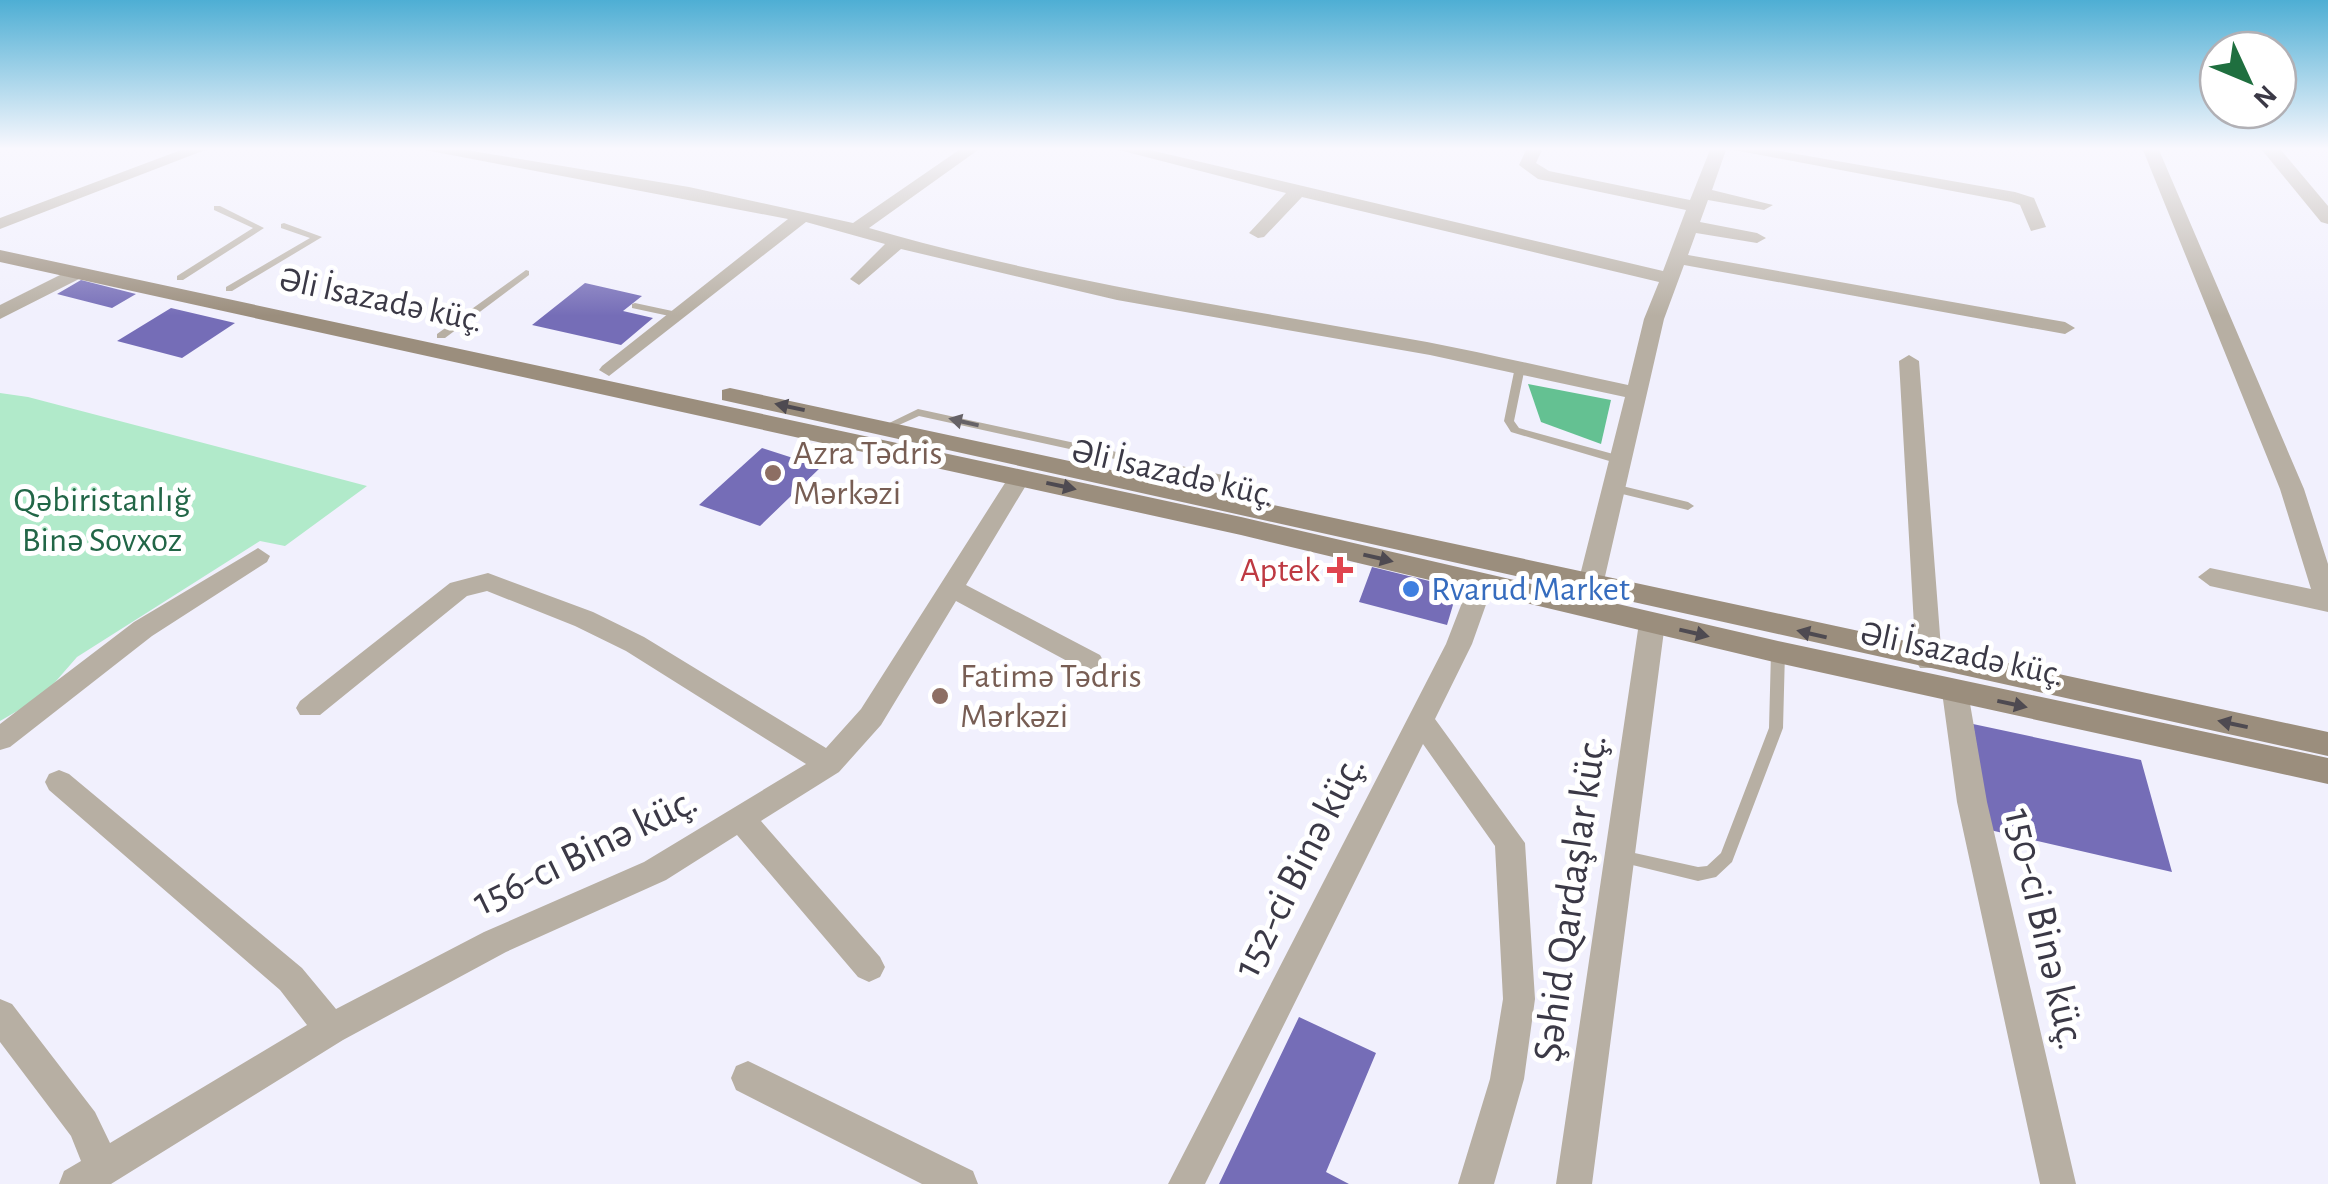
<svg xmlns="http://www.w3.org/2000/svg" width="2328" height="1184" font-family="'Alegreya Sans',sans-serif">
	<style>
		.green { fill: #b1eaca }
		.forest { fill: #64c192 }
		.building { fill: #756db7 }
		.lines { fill: none; stroke-linecap: round; stroke-linejoin: round }
		.service { fill: #b7afa3; fill-rule: evenodd }
		.minor { fill: #b7afa3; fill-rule: evenodd }
		.tertiary { fill: #b7afa3; fill-rule: evenodd }
		.secondary { fill: #9b8e7d; fill-rule: evenodd }
		.oneway { fill: #4e4a51 }
		.oneway2 { fill: #666267 }
		.education-dot { fill: #8d6e63; stroke: #fff; stroke-width: 4 }
		.health-dot { fill: #e0444e; stroke: #fff; stroke-width: 4 }
		.shop-dot { fill: #3f7fe0; stroke: #fff; stroke-width: 4 }
		.labels { text-anchor: middle; dominant-baseline: central; stroke-width: 10; stroke-linejoin: round; paint-order: stroke }
		.street-label { font-size: 35px; fill: #3b3946; stroke: #fff }
		.education-label { font-size: 35px; fill: #785e54; stroke: #fff; text-anchor: start }
		.park-label { font-size: 35px; fill: #226647; stroke: #fff }
		.health-label { font-size: 35px; fill: #be3a42; stroke: #fff; text-anchor: end }
		.shop-label { font-size: 35px; fill: #366cbe; stroke: #fff; text-anchor: start }
		.near-street-label { font-size: 42px; fill: #3b3946; stroke: #fff }
	</style>
	<rect width="100%" height="100%" fill="#f1f0fd"/>
	<path class="green" d="M0 393 28 397 367 486 285 546 260 541 77 657 43 696 0 721Z"/>
	<path class="forest" d="M1528 384 1611 400 1601 444 1541 422Z"/>
	<path class="building" d="M81 280 136 294 112 308 57 294Z
		M585 283 642 296 623 311 653 318 621 345 532 325Z
		M171 308 235 323 182 358 117 341Z
		M762 448 821 467 760 526 699 505Z
		M1372 567 1458 588 1447 625 1359 602Z
		M1973 724 2141 760 2172 872 1990 830Z
		M1299 1017 1376 1053 1326 1172 1349 1184H1219Z"/>
	<g class="lines">
		<path class="service" d="M214 206H220L264 228 183 280H177V276L253 228 214 210Z
			M284 223 322 237 232 291H226V287L310 238 281 228V224Z
			M526 270 529 271V275L445 338H437V334Z
			M635 303 677 312 679 314 674 317 632 308V304Z
			M1520 364 1525 367 1514 421 1519 428 1624 457 1626 460 1624 463H1616L1511 432 1504 421 1515 367Z
			M918 409 1246 480 1254 488 1255 503 1253 506H1245L1242 489 1238 486 919 416 890 429 886 430 881 427Z
			M1614 484 1688 502 1694 506 1688 510 1610 491 1608 488 1610 485Z
			M1778 647 1783 649 1785 652 1783 728 1732 862 1716 877 1698 881 1616 861 1613 856 1616 851 1621 850 1698 867 1707 866 1721 853 1769 728 1771 652 1773 649Z"/>
		<path class="minor" d="M181 150H205L0 229V218Z
			M425 150H466L689 187 853 223 959 150H978L869 228C1052 281 1240 308 1427 342 1494 355 1561 371 1628 385L1644 319 1659 282 1302 197 1264 237 1258 238 1249 233 1286 193 1119 150H1150L1663 271 1686 210 1538 179 1519 165 1526 150H1542L1536 163 1549 171 1690 200 1710 150H1726L1712 190 1773 205 1764 210 1708 200 1700 222 1757 233 1766 238 1757 243 1696 233 1688 255 2065 322 2075 328 2065 334 1684 265 1664 319 1598 607 1585 616 1572 607 1625 397 1430 355 1117 300 901 249 859 285 850 279 885 244 806 222 609 376 599 370 602 366 788 219Z
			M1734 150H1773L2015 192 2034 198 2046 227 2031 231 2020 205 2011 202Z
			M2143 150H2159L2304 489 2328 564V612L2210 586 2198 577 2210 568 2311 589 2280 489Z
			M76 267 85 273 83 277 0 319V305Z
			M1909 355 1919 361 1942 661 1938 668H1920L1916 661 1899 361Z
			M1020 470 1031 477 966 585 1100 655 1104 662 1100 669H1082L956 601 881 725 839 772 761 821 880 957 885 967 880 977 869 982 858 977 737 835 666 880 506 952 343 1040 111 1184H59L64 1171 81 1161 71 1136 0 1042V999L12 1004 95 1112 110 1143 307 1025 280 990 49 790 45 782 49 774 59 770 69 774 302 968 336 1009 484 932 644 862 806 764 626 651 575 626 487 591 467 596 320 715H300L296 708 300 701 450 583 488 573 593 612 644 637 826 748 861 709 1012 472Z
			M258 548 270 556 267 562 152 636 10 747 0 750V724L134 622Z
			M1482 573 1494 582 1472 644 1435 719 1525 843 1535 999 1524 1079 1494 1184H1458L1490 1079 1503 999 1495 846 1423 744 1205 1184H1168L1446 644 1470 582Z
			M1652 614 1665 623 1592 1184H1556L1639 623Z
			M1955 682 1965 685 1968 692 1987 802 2076 1184H2040L1957 802 1942 692 1945 685Z
			M748 1061 973 1171 978 1184H922L736 1090 731 1078 736 1066Z"/>
		<path class="tertiary" d="M2262 150H2281L2328 206V224L2321 222Z"/>
		<path class="secondary" d="M0 250 1241 517 1778 641 2328 758V784L1778 663 1241 535 0 262Z
			M730 388 2328 732V756L722 400V390Z"/>
	</g>
	<defs><path id="oneway-solid" d="M-6-.8H1V-3.2L6.5 0L1 3.2V.8H-6Z" transform="scale(2.5)"/></defs>
	<g class="oneway">
		<use href="#oneway-solid" transform="translate(790 407) rotate(-168)"/>
		<use href="#oneway-solid" transform="translate(1061 486) rotate(12)"/>
		<use href="#oneway-solid" transform="translate(1378 558) rotate(13)"/>
		<use href="#oneway-solid" transform="translate(1694 633) rotate(13)"/>
		<use href="#oneway-solid" transform="translate(1812 634) rotate(-167)"/>
		<use href="#oneway-solid" transform="translate(2012 704) rotate(12)"/>
		<use href="#oneway-solid" transform="translate(2233 724) rotate(-168)"/>
	</g>
	<use class="oneway2" href="#oneway-solid" transform="translate(964 422) rotate(-167)"/>
	<linearGradient id="sky" x2="0" y2="1"><stop stop-color="#4eaed4"/><stop offset="0.47" stop-color="#f9f8fe"/><stop offset="1" stop-color="#f9f8fe" stop-opacity="0"/></linearGradient>
	<rect width="2328" height="316" fill="url(#sky)"/>
	<g class="education-dot">
		<circle cx="773" cy="473" r="10"/>
		<circle cx="940" cy="696" r="10"/>
	</g>
	<path class="health-dot" d="M1335 555h10v10h10v10h-10v10h-10v-10h-10v-10h10z"/>
	<circle class="shop-dot" cx="1411" cy="589" r="10"/>
	<g class="labels">
		<g class="street-label">
			<text transform="translate(381 300) rotate(12)">Əli İsazadə küç.</text>
			<text transform="translate(1173 473) rotate(13)">Əli İsazadə küç.</text>
			<text transform="translate(1962 654) rotate(12)">Əli İsazadə küç.</text>
		</g>
		<g class="education-label">
			<text x="793" y="453">Azra Tədris<tspan x="793" dy="40">Mərkəzi</tspan></text>
			<text x="960" y="676">Fatimə Tədris<tspan x="960" dy="40">Mərkəzi</tspan></text>
		</g>
		<g class="park-label">
			<text x="102" y="500">Qəbiristanlığ<tspan x="102" dy="40">Binə Sovxoz</tspan></text>
		</g>
		<g class="health-label">
			<text x="1320" y="570">Aptek</text>
		</g>
		<g class="shop-label">
			<text x="1431" y="589">Rvarud Market</text>
		</g>
		<g class="near-street-label">
			<text transform="translate(585 851) rotate(-26)">156-cı Binə küç.</text>
			<text transform="translate(1299 866) rotate(-63)">152-ci Binə küç.</text>
			<text transform="translate(1570 898) rotate(-82)">Şəhid Qardaşlar küç.</text>
			<text transform="translate(2045 929) rotate(77)">150-ci Binə küç.</text>
		</g>
	</g>
	<g transform="translate(2248 80) rotate(134)"><circle r="48" fill="#ffffff" stroke="#b1b0b5" stroke-width="2.5"/>
	<path d="M0-8L18 38L0 25L-18 38Z" fill="#1f6f3f"/>
	<text y="-15" font-size="28" font-weight="bold" text-anchor="middle" fill="#3b3946">N</text>
	</g>
</svg>
